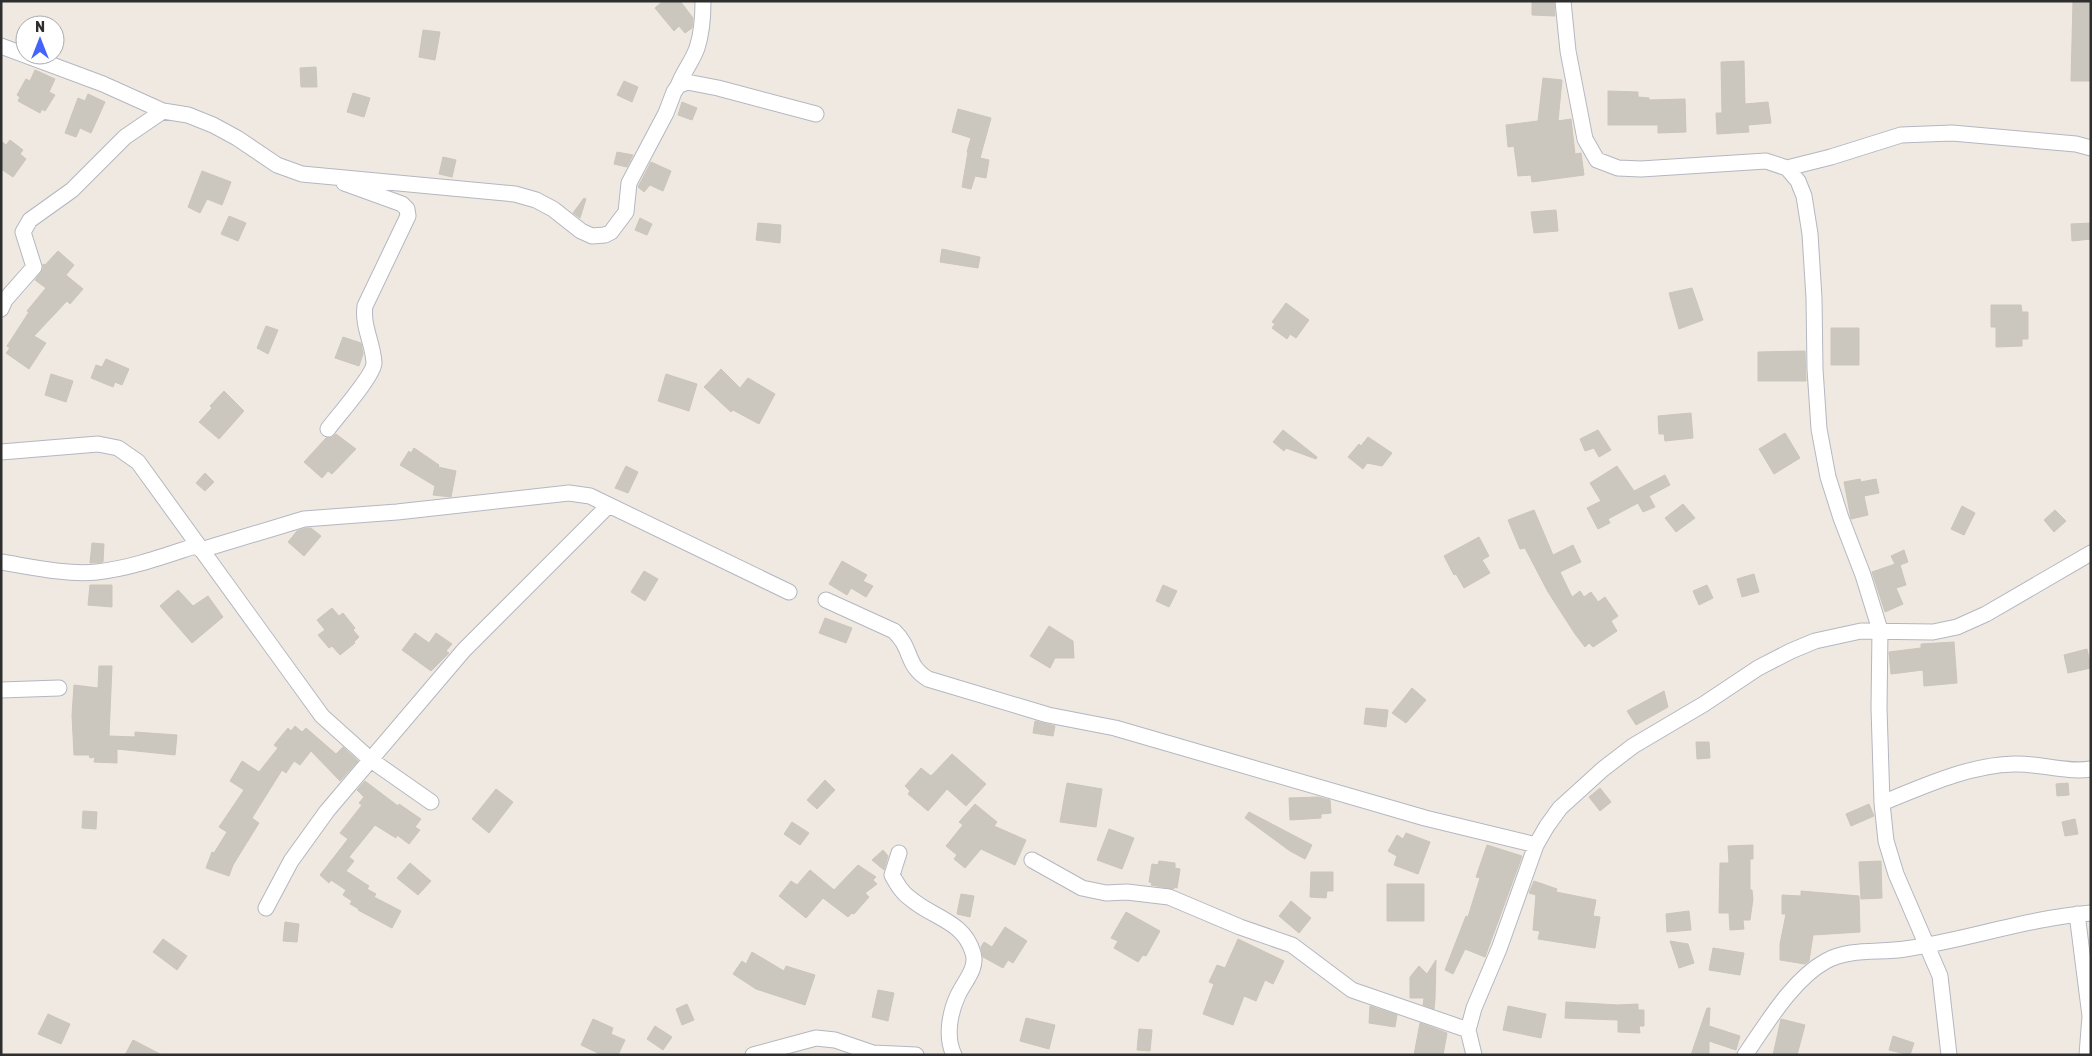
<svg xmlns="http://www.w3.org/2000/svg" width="2092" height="1056" font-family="Rubik,sans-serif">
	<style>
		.building { fill: #cbc7bf; stroke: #cbc5ba }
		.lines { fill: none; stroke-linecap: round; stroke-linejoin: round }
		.street-casing { stroke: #b4b7c1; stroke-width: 17 }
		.street { stroke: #fff; stroke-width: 15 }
	</style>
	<rect width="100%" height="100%" fill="#efe9e1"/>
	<path class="building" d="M663 1H680L693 18 692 28 685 33 679 26 674 31 655 8Z
		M1532 1H1554L1555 16 1532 15Z
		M2073 1H2091V81H2071Z
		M423 30 440 32 435 60 419 57Z
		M1744 61 1745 104 1768 102 1771 123 1748 125 1749 132 1717 134 1716 113H1722L1721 62Z
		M316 67 317 87H301L300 68Z
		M35 70 55 79 49 92 55 95 45 111 42 109 40 113 18 101 20 97 17 95 26 79 30 81Z
		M1543 78 1562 80 1558 121 1571 119 1575 154 1581 153 1584 175 1532 182 1531 175 1518 176 1514 146 1508 147 1506 125 1538 121Z
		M624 81 638 87 632 102 617 95Z
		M1608 91 1638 92V97L1649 98V100L1685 99 1686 132 1658 133V125H1608Z
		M353 93 370 98 364 117 347 112Z
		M88 94 105 102 91 133 80 128 76 137 65 133 78 98 85 101Z
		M682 102 697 108 692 120 678 115Z
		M958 109 991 118 980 158 989 160 986 178 975 176 971 189 962 187 968 152H967L971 138 952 132Z
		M10 140 23 150 20 154 26 159 13 177 1 169V141L6 145Z
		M617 152 633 155 627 167 614 164Z
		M443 157 456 160 452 177 439 174Z
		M651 162 671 171 663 191 650 185 644 192 638 187Z
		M202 171 231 182 222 205 207 199 200 213 188 207Z
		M584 198 586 199 580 218 573 213Z
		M1556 210 1558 231 1534 233 1531 212Z
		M229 216 246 223 238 241 221 234Z
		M640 218 652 224 647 235 635 230Z
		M758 223 781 225 780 243 756 240Z
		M2091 223V239L2072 241 2071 224Z
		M942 249 980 257 978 268 940 262Z
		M58 251 74 265 66 275 83 289 70 304 67 301 34 336 46 343 29 369 6 353 10 348 7 346 29 312 27 311 46 288 35 280 43 269V264L45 265Z
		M1692 288 1703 320 1679 329 1669 293Z
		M1286 303 1309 320 1296 338 1290 334 1287 339 1272 328 1275 324 1272 322Z
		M1991 305H2021L2022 312H2028V339H2022V346L1996 347V327H1991Z
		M266 326 278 330 268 354 257 348Z
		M1831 328H1859V365H1831Z
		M343 337 361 343 363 354 359 366 335 358Z
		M1805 351 1806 381H1758V352Z
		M106 359 129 369 122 385 115 382 113 387 91 378 96 365 102 367Z
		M721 369 740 388 748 378 775 394 759 424 733 410 731 412 704 387Z
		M51 374 73 381 66 402 45 395Z
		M666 374 697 384 689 411 658 401Z
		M224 391 244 411 219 439 199 422 212 408 210 406Z
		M1691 413 1693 438 1665 441 1664 434H1659L1658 416Z
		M1283 430 1317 457 1316 459 1286 448 1284 451 1273 442Z
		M1598 430 1611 450 1599 457 1594 448 1585 451 1580 439Z
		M1785 433 1800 458 1774 474 1759 449Z
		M336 434 356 449 332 474 328 471 322 478 304 462 326 438 332 437Z
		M1368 437 1392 453 1382 466 1367 463 1363 469 1348 457 1359 444 1361 446Z
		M414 448 439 465 438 467 456 471 451 497 433 495 435 486 400 465 409 451 411 453Z
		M626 466 638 472 628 493 615 488Z
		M1617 466 1634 491 1665 475 1670 485 1649 496 1655 507 1643 512 1638 503 1608 519 1610 523 1598 529 1587 508 1601 501 1590 483Z
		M205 473 214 482 205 491 196 483Z
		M1860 479 1861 482 1876 479 1879 493 1864 496 1868 515 1851 519 1844 482Z
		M1683 504 1695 518 1676 532 1665 518Z
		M1962 506 1975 513 1964 535 1951 529Z
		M1534 510 1553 555 1573 545 1581 562 1560 572 1572 597 1580 591 1584 597 1591 592 1598 602 1605 597 1618 616 1611 621 1617 631 1593 647 1589 643 1585 647 1575 634 1548 592 1525 548 1520 549 1508 520Z
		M2055 510 2066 521 2054 532 2044 520Z
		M306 528H311L321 536 304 556 288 542 297 531Z
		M1479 537 1489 556 1482 560 1490 573 1464 588 1456 574 1454 575 1444 556Z
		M92 543 104 544 103 562 90 563Z
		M1904 550 1908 562 1900 565 1906 585 1896 588 1903 604 1885 612 1872 572 1895 564 1891 556Z
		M842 561 867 575 863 581 873 586 866 597 851 588 847 595 829 584Z
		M644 571 658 579 645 601 631 592Z
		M1754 574 1759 592 1742 597 1737 579Z
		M90 585H112V607L88 605Z
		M1163 585 1177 591 1169 607 1156 601Z
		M1707 585 1713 598 1699 605 1693 591Z
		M178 590 193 606 208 596 223 617 192 643 160 606Z
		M332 608 339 616 343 613 355 628 353 630 359 637 354 642 355 643 340 655 332 646 329 648 318 635 325 630 317 620Z
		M825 618 852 628 846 643 819 633Z
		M1049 626 1073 641 1074 658H1055L1050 668 1030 656Z
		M415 633 429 643 436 633 452 644 446 651 449 653 431 671 402 650Z
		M1954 642 1957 683 1924 686 1923 670 1891 674 1889 652 1921 648V644Z
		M2087 649 2091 668 2068 673 2064 655Z
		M99 666H112L109 736 135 737V732L177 735 175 755 117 749V763L94 762 95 757 90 758 89 755H74L72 715 74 685 98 688Z
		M1412 688 1426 700 1406 723 1392 713Z
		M1664 691 1668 707 1636 725 1627 711Z
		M1366 708 1388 710 1386 727 1364 724Z
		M1035 721 1055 726 1053 736 1033 733Z
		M295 726 302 732 306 728 336 754 343 747 358 761 340 781 311 751 300 765 294 761 286 773 282 770 252 818 259 823 233 865 229 876 206 868 212 852 214 853 227 832 219 827 244 790 230 781 242 761 259 772 278 748 274 745 288 728 291 731Z
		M1696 742H1709L1710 758 1697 759Z
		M952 754 986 784 966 806 947 789 928 811 908 794 910 791 905 786 921 768 931 776Z
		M825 780 835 790 817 809 807 800Z
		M365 781 398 806 399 804 421 819 415 827 420 830 409 844 397 835 396 838 375 825 349 857 354 861 346 871 369 886 367 889 376 894 374 897 401 911 392 928 358 910 359 909 350 904 352 901 343 895 346 890 331 880 329 883 320 875 348 839 340 833 362 805 359 803 364 797 357 790Z
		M1067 783 1102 789 1096 827 1060 822Z
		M2068 783 2069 795 2057 796 2056 784Z
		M1600 788 1611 802 1600 811 1589 797Z
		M496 789 513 802 489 833 472 819Z
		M1318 797 1330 800 1331 813 1321 814V818L1290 820 1289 798Z
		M975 804 997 822 994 826 1026 840 1015 865 981 849 965 868 954 859 957 855 946 846 963 825 959 822Z
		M1869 804 1874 816 1851 826 1846 814Z
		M83 811 97 812 96 829 82 828Z
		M1249 812 1312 845 1305 859 1290 851 1245 818Z
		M2075 819 2078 834 2065 836 2062 822Z
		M792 822 809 833 800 845 784 834Z
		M1109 829 1134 838 1122 869 1097 860Z
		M1406 833 1430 842 1418 874 1394 865 1397 856 1388 851 1397 835 1403 839Z
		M1487 845 1522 856 1485 957 1465 949 1453 974 1445 970 1466 916 1468 917 1480 878 1476 877Z
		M1753 845V859H1750V890H1752L1753 899 1750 920H1743L1744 929 1730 930 1729 913H1719L1720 863H1729L1728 846Z
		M883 850 888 856 884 870 872 860Z
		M1159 861 1175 863V868L1180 869 1177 888 1174 887V889L1151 885 1152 883 1149 882 1152 864 1158 865Z
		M1881 861 1882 898 1861 899 1859 862Z
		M410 863 431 881 418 895 397 878Z
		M858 865 876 877 873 880 877 884 865 893 869 897 854 914 852 913 848 917 823 898 806 918 779 896 791 881 797 885 810 870 834 890Z
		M1311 872H1333V891H1327L1326 898 1310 897Z
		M1534 881 1557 889 1556 892 1596 900 1593 916 1600 917 1595 948 1538 939 1540 931 1533 930 1536 895 1529 893Z
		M1387 884H1424V921H1387Z
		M1801 891 1859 896 1860 932 1813 935 1809 961 1805 964 1780 960V944L1786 914H1782V895L1801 896Z
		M961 894 974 896 970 917 957 914Z
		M1291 901 1311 918 1299 933 1279 916Z
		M1689 911 1691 930 1667 932 1666 914Z
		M1126 912 1160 931 1146 956 1143 955 1138 962 1114 948 1118 941 1111 938Z
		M285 922 299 924 297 942 283 941Z
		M1005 927 1027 941 1013 963 1008 960 1003 968 983 957 981 947 984 942 992 947Z
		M163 939 187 956 177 970 153 952Z
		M1238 939 1284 961 1273 984 1265 980 1256 1001 1244 996 1233 1025 1203 1014 1214 984 1209 982 1217 965 1225 968Z
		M1670 941 1688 944 1694 963 1679 968Z
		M1713 948 1744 953 1740 975 1709 970Z
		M752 952 784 971 786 966 815 975 805 1005 756 989 733 974 742 961 746 964Z
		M1436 960 1435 999 1434 1009 1423 1005 1424 998H1410V977L1419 966 1427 974Z
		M878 990 894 993 888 1021 872 1017Z
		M1566 1002 1618 1005 1638 1004V1010H1644V1026H1639L1640 1033 1618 1032V1020L1565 1018Z
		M687 1004 694 1020 682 1025 676 1009Z
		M1370 1006 1397 1015 1395 1027 1369 1023Z
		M1508 1006 1546 1014 1541 1038 1503 1030Z
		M1707 1008H1710L1709 1026 1740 1036 1736 1050 1709 1041V1055H1691Z
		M48 1014 70 1024 61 1044 38 1034Z
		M1026 1018 1055 1025 1049 1049 1020 1041Z
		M593 1019 613 1028 611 1034 625 1040 618 1055H602L581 1045Z
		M1781 1019 1805 1025 1797 1055H1773Z
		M1420 1023 1447 1033 1443 1055H1414Z
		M655 1026 672 1037 663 1050 647 1039Z
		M1139 1029 1152 1030 1150 1051 1137 1050Z
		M1893 1036 1914 1043 1910 1055 1889 1050Z
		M133 1040 162 1055H125Z"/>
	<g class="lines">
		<g class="street-casing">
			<path id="street" d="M1563 1 1568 51 1585 139 1597 160 1618 168 1641 169 1766 161 1787 168 1798 181 1804 196 1810 234 1814 298 1815 369 1819 429 1828 477 1841 518 1863 575 1880 630 1879 708 1882 803 1886 841 1896 874 1940 976 1949 1055
				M1 46 103 84 163 111 188 115 213 125 237 138 277 165 302 174 515 194 536 200 553 209 581 231 592 236 605 235 611 232 626 212 629 183 666 113 674 92 678 86 687 82 718 88 816 114
				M678 86C683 72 692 62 697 48 702 33 703 17 703 1
				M1787 168 1831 157 1901 135 1952 133 2076 144 2091 148
				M1 309 5 300 34 267 23 232 30 220 72 190 125 137 163 111
				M328 429C336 418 374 375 374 363 373 343 362 326 365 306L408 216 407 209 402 204 344 183
				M1 452 98 444 118 448 138 462 322 716 371 760 431 802
				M201 550 304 519 397 512 569 493 590 496 789 592
				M1 562C32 567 66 575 97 572 132 568 164 556 198 545
				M826 600 894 631C913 649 905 665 928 679L1048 715 1115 728 1425 818 1536 845
				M1 690 59 688
				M1882 803C1924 786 1969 765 2014 764 2040 763 2065 773 2091 769
				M899 853 892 875C897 884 902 893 911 899 933 918 964 921 973 953 978 968 964 982 958 995 950 1012 945 1037 954 1055
				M1032 860 1082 888 1106 893 1127 892 1169 897 1240 927 1292 945 1352 990 1468 1030
				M266 908 291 861 327 811 464 650 608 506
				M2077 914 2090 1016 2087 1055
				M753 1055 816 1038 835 1040 873 1053 916 1055
				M1474 1055 1468 1030 1474 1008 1499 949 1536 845 1547 826 1560 808 1603 769 1633 746 1704 704 1758 668 1791 651 1815 641 1861 631 1933 632 1957 627 1986 614 2091 553
				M1745 1055C1767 1023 1793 979 1826 961 1849 948 1880 953 1905 949 1967 940 2028 918 2091 913"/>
		</g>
		<use href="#street" class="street"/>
	</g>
	<rect width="2092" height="1056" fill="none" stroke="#2e2e2e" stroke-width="5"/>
	<g transform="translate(40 40)"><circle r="24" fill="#ffffff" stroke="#ababab"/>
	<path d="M0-4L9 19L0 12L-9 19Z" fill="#4264fb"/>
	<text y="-8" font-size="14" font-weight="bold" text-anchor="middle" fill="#2e2e2e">N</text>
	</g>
</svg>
